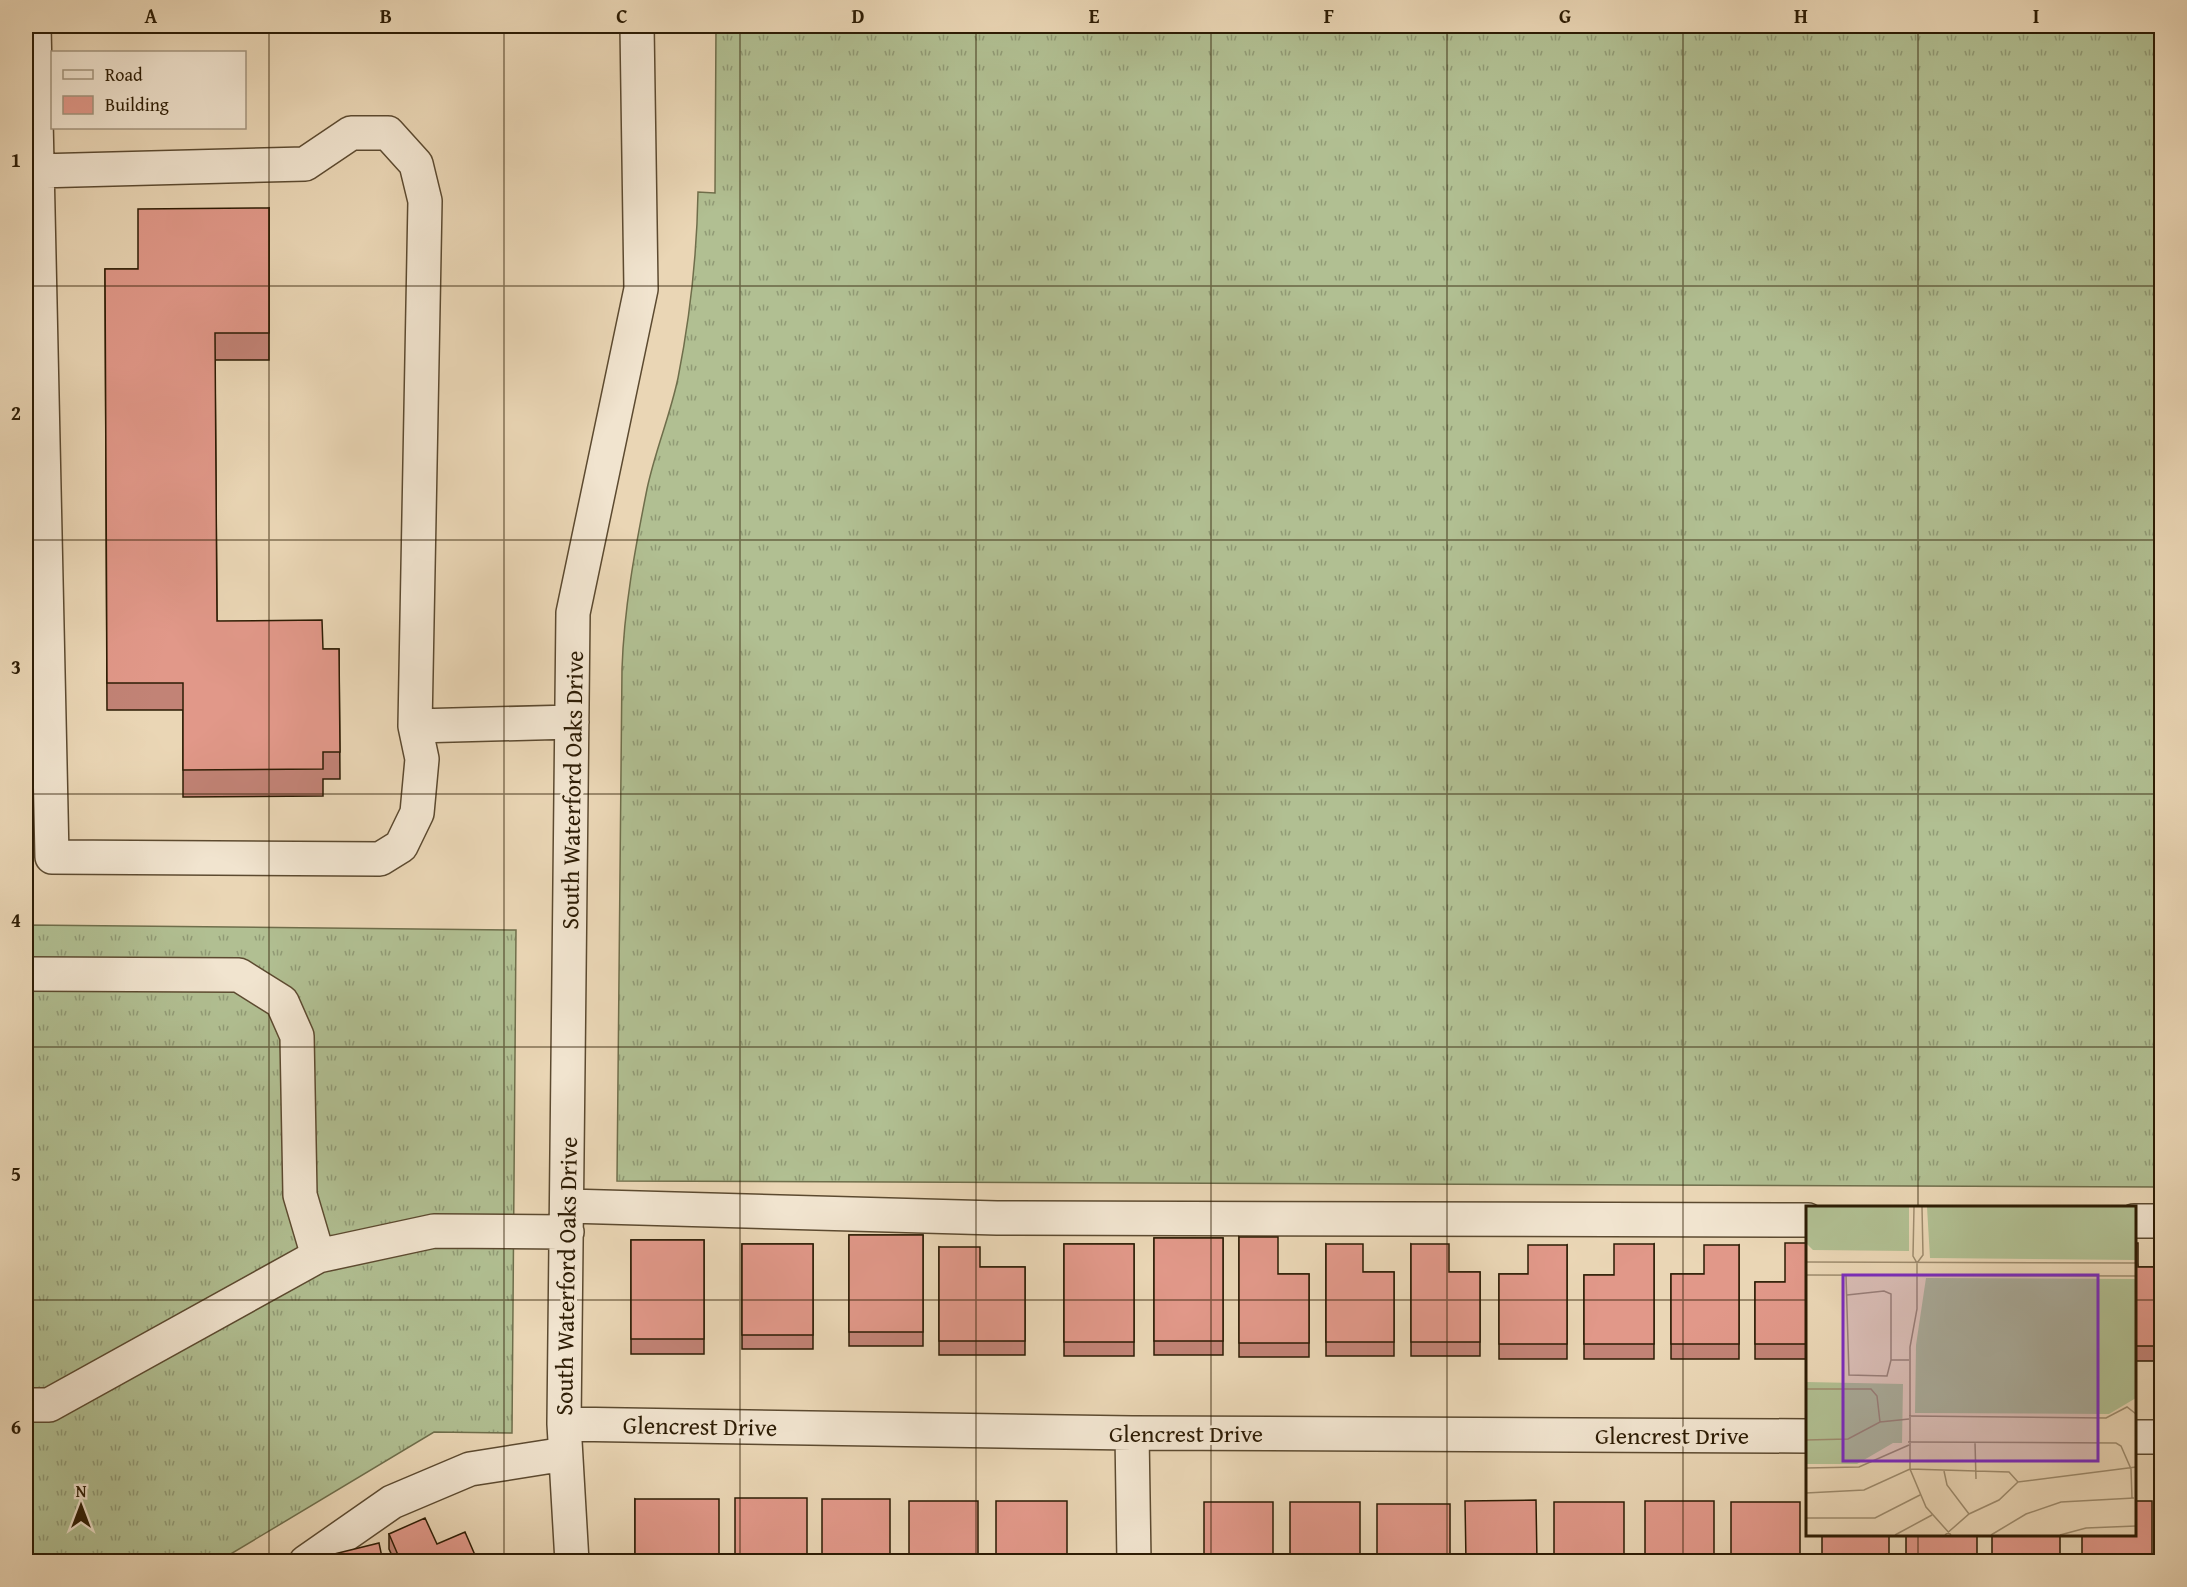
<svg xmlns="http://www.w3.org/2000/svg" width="2187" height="1587" font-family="'Gentium Book Plus',serif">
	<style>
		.grass { fill: url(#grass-tufts); stroke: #6f6e4b; stroke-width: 1.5 }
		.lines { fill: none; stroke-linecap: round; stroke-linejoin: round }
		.minor-casing { stroke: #5c4a30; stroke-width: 36 }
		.minor { stroke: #f1e4cf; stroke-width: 33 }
		.wall { fill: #c28376; stroke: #2d1c04; stroke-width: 1.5 }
		.building { fill: #e19889; stroke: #2d1c04; stroke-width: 1.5 }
		.grid { fill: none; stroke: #2d1c04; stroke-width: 1.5; stroke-opacity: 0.55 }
		.labels { text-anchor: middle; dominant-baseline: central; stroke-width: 6; stroke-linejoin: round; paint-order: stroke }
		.street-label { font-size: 24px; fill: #2d1c04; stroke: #f1e4cf }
		.inset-road { fill: none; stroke: #9e8c6e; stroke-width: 1.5 }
		.view { fill: #7b2cbf; fill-opacity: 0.15; stroke: #7b2cbf; stroke-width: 3 }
		.inset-edge { fill: none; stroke: #2d1c04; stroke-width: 3 }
		.neatline { fill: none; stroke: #2d1c04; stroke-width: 2 }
		.grid-label { font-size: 20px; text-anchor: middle; font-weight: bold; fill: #2d1c04 }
	</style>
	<defs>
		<pattern id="grass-tufts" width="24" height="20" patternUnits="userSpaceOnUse" patternTransform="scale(1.5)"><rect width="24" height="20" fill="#b1bf92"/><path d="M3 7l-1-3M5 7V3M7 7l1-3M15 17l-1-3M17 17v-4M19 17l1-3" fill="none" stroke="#909a75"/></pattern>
	</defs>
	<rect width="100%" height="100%" fill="#ead6b5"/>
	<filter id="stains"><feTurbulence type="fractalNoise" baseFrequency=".00333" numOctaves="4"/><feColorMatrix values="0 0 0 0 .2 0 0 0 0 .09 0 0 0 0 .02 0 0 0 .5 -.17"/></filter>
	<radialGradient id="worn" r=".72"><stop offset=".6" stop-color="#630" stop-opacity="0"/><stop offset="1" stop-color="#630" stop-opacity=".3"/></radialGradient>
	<path class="grass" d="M716 26H1377L2161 31V1187L617 1181 622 669C624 608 635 549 647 489 655 451 670 416 678 378 690 317 697 255 698 192L715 193Z
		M26 925 516 930 512 1433 434 1432 219 1561 26 1562Z"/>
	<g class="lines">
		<g class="minor-casing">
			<path id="minor" d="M34 26 52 857 380 859 401 846 417 813 422 759 415 726 572 722
				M37 171 305 164 351 133H388L416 164 425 201 415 726
				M26 974 239 975 282 1002 297 1036 300 1195 318 1256
				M568 1206 997 1218 1808 1220
				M2134 1221H2162
				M26 1405H49L318 1256 434 1231 567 1232
				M564 1424 1132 1433 1808 1436
				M1132 1433 1134 1562
				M2134 1437H2162
				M306 1562 392 1502 470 1469 565 1454
				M572 1562 564 1424 573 613 641 289 637 26"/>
		</g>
		<use href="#minor" class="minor"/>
	</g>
	<path class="wall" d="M269 208V360H215L217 621 323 649H339L340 779H323V796L183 797V710H107L105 269H138Z
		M849 1235H923V1346H849Z
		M1239 1237 1278 1274H1309V1357H1239Z
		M1154 1238H1223V1355H1154Z
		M631 1240H704V1354H631Z
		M1808 1243V1359H1755V1282H1785Z
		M2134 1243 2138 1267H2162V1361H2134Z
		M742 1244H813V1349H742Z
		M1064 1244H1134V1356H1064Z
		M1326 1244 1363 1272H1394V1356H1326Z
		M1411 1244 1449 1272H1480V1356H1411Z
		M1654 1244V1359H1584V1275H1614Z
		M1567 1245V1359H1499V1274H1528Z
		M1739 1245V1359H1671V1274H1704Z
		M939 1247 980 1267H1025V1355H939Z
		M635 1499 719 1562H635Z
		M389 1534 437 1544 478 1562H395L389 1549Z"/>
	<path class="building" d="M269 208V333H215L217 621 322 620 323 649H339L340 752H323V769L183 770V683H107L105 269H138V209Z
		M849 1235H923V1332H849Z
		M1239 1237H1278V1274H1309V1343H1239Z
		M1154 1238H1223V1341H1154Z
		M631 1240H704V1339H631Z
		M1785 1243H1808V1344H1755V1282H1785Z
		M2134 1243H2138V1267H2162V1346H2134Z
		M742 1244H813V1335H742Z
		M1064 1244H1134V1342H1064Z
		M1326 1244H1363V1272H1394V1342H1326Z
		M1411 1244H1449V1272H1480V1342H1411Z
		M1614 1244H1654V1344H1584V1275H1614Z
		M1528 1245H1567V1344H1499V1274H1528Z
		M1704 1245H1739V1344H1671V1274H1704Z
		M939 1247H980V1267H1025V1341H939Z
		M735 1498H807V1562H735Z
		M635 1499H719V1562H679V1559H635Z
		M822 1499H890V1562H822Z
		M1536 1500 1537 1562H1466L1465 1501Z
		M909 1501H978V1562H909Z
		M996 1501H1067V1562H996Z
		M1645 1501H1714V1562H1645Z
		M2134 1501H2152V1562H2082V1534H2134Z
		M1204 1502H1273V1562H1204Z
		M1290 1502H1360V1562H1290Z
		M1554 1502H1624V1562H1554Z
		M1731 1502H1800V1562H1731Z
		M1377 1504H1450V1562H1377Z
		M425 1518 437 1544 465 1532 478 1562H401L389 1534Z
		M1822 1534H1889V1562H1822Z
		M1906 1534H1977V1562H1906Z
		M1992 1534H2060V1562H1992Z
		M379 1543 383 1562H332L330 1555Z"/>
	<path class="grid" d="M269 26V1562M504 26V1562M740 26V1562M976 26V1562M1211 26V1562M1447 26V1562M1683 26V1562M1918 26V1208M26 286H2162M26 540H2162M26 794H2162M26 1047H2162M26 1300H1808M2134 1300H2162M1918 1534V1562"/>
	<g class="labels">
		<g class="street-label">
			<text transform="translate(572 790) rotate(-89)">South Waterford Oaks Drive</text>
			<text transform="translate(566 1276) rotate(-89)">South Waterford Oaks Drive</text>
			<text transform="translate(700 1426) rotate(1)">Glencrest Drive</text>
			<text x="1186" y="1433">Glencrest Drive</text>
			<text x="1672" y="1435">Glencrest Drive</text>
		</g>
	</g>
	<g transform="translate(1806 1206)">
		<rect width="330" height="330" fill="#ead6b5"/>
		<path d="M0 1H103V45L7 44 0 37ZM121 1H330V54L124 52ZM120 72 330 73V192L303 208 109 207 110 139ZM0 176 97 178 96 237H87L51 258H0Z" fill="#b1bf92"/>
		<path class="inset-road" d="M108 1 107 50 111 57M0 56 330 57M111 57V103L104 141V263L120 301 145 329M111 57 117 49 116 1M0 69 330 70M40 69 43 169 81 170 85 154H103M41 89 78 85 85 88V154M0 183H65L71 190 74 216M103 210 300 212 321 201 330 208M0 234 42 233 74 216 103 213M102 236 310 237 315 240 325 263 326 292M169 237 170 273M0 262 53 261 103 239M138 265 141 279 163 308M0 287 58 284 104 263 203 266 212 276 330 261M0 312H69L114 289M89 329 126 309M139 329 163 308 193 294 212 276M185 329 220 308 255 296 328 292M254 329 280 322 330 320"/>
		<path class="view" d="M37 69H292V255H37Z"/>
		<rect width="330" height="330" class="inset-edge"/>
	</g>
	<rect width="2187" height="1587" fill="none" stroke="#ead6b5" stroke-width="66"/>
	<rect x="51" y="51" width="195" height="78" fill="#f1e4cf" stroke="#a3947e" stroke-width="1.5"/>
	<rect x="63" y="70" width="30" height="9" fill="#f1e4cf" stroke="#a3947e" stroke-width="1.5"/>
	<text x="105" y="81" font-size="18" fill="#2d1c04">Road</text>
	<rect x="63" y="96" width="30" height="18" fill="#e19889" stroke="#a3947e" stroke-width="1.5"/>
	<text x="105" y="111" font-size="18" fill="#2d1c04">Building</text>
	<g transform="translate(81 1506)" stroke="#f1e4cf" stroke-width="4.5" paint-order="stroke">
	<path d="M0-4.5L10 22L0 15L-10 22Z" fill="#2d1c04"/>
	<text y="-9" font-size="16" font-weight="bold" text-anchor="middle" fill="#2d1c04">N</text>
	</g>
	<rect x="33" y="33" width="2121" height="1521" class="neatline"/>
	<g class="grid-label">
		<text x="151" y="23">A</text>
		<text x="386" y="23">B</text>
		<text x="622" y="23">C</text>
		<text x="858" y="23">D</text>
		<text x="1094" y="23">E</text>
		<text x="1329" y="23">F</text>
		<text x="1565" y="23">G</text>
		<text x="1801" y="23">H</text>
		<text x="2036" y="23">I</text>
		<text x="16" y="167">1</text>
		<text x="16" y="420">2</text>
		<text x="16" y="674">3</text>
		<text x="16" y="927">4</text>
		<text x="16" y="1181">5</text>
		<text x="16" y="1434">6</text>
	</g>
	<rect width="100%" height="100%" filter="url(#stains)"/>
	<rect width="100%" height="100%" fill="url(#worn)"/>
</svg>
